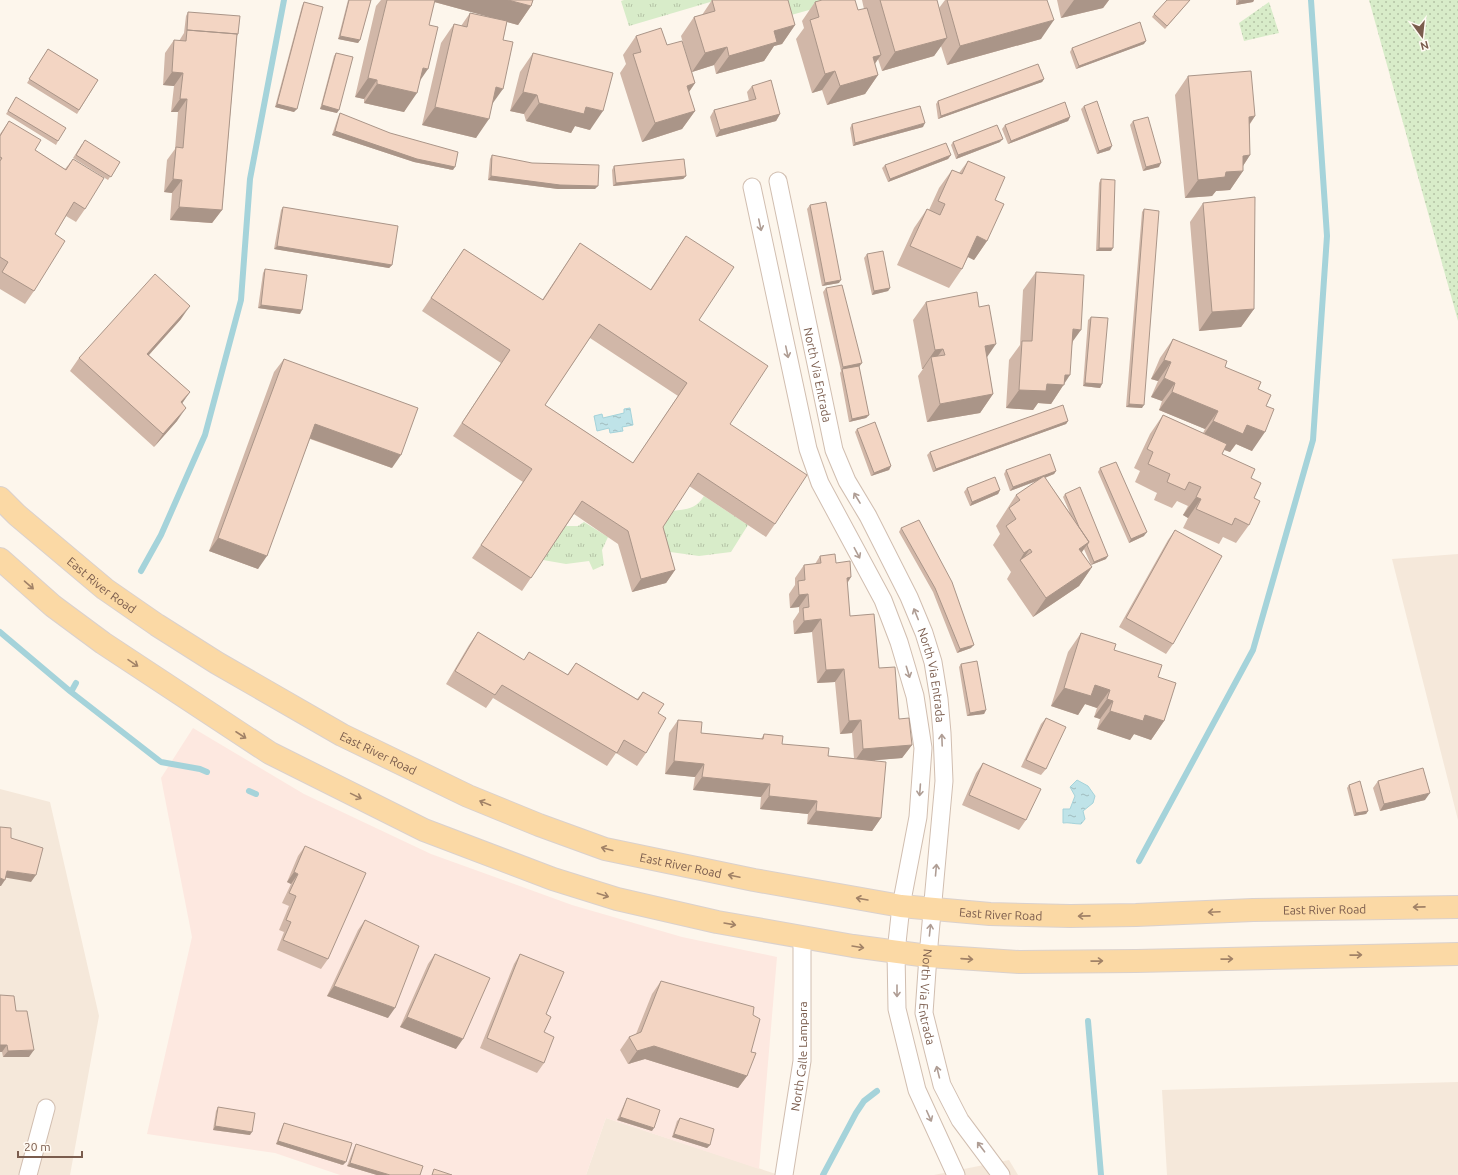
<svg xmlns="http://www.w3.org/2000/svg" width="1458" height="1175" font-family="Ubuntu,sans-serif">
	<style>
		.residential { fill: #f5e8da }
		.commercial { fill: #fde8e0 }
		.grass { fill: url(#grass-tufts) }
		.park { fill: url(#park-dots) }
		.water { fill: url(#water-ripples); stroke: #a5d3da }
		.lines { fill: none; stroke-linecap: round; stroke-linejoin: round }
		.stream { stroke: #a5d3da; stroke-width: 6 }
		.street-casing { stroke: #d1beb0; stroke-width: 19 }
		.primary-casing { stroke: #dad1cd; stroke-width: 24 }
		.street { stroke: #fff; stroke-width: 17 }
		.primary { stroke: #fbd9a5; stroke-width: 22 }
		.wall { fill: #d1b7a8; fill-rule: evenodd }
		.shaded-wall { fill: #aa9588 }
		.building { fill: #f3d5c3; stroke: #aa9588; fill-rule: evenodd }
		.oneway { stroke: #af9d94 }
		.oneway2 { stroke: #a18267 }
		.labels { text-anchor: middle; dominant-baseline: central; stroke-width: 3; stroke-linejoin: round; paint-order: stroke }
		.street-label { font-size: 12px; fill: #7a5c4d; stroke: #fffaf3 }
	</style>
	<defs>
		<pattern id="grass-tufts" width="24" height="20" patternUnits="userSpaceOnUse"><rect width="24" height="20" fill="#d8ecc9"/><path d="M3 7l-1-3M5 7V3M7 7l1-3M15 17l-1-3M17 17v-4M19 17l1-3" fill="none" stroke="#b4c2a5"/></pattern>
		<pattern id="park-dots" width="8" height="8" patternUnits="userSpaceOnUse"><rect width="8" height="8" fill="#d8ecc9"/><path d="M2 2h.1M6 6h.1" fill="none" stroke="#b4c2a5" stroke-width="1.8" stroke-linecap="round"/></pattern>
		<pattern id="water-ripples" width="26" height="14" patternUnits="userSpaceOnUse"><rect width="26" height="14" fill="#bfe3e8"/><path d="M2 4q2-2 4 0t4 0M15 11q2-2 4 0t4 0" fill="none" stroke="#a0bbbe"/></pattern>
	</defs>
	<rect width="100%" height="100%" fill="#fdf6ec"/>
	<path class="residential" d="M1458 554V820L1392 559Z
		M0 789 50 802 99 1016 70 1175H0Z
		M1458 1082V1175H1167L1162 1090Z
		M606 1118 779 1175H586Z
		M1009 1160 1018 1175H934Z"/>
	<path class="commercial" d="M193 728 304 794 431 854 572 905 682 937 777 957 759 1169 606 1118 586 1175H340L275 1153 147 1134 192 937 161 778Z"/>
	<path class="grass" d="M624 0H717L629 26 621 1Z
		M779 0H845L784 17Z
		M704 496 748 525 731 552 699 556 656 550 654 540 673 511C687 509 696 509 704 496Z
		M584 522 608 537 602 550 604 565 593 570 589 561 566 564 543 560 565 526H578Z"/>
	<path class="park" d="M1369 0H1458V321Z
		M1269 2 1279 33 1244 41 1239 23Z"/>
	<path class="water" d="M630 408 633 425 622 427 623 431 610 433 609 428 597 431 594 416 602 414 603 418 624 413V409Z
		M1077 780 1088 786 1095 796 1093 803 1083 811 1085 819 1081 824C1074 824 1068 822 1063 823V809H1070L1075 796 1070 787Z"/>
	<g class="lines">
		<path class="stream" d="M141 571 161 535 205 435 241 300 250 179 284 0
			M0 632 71 692 161 762 200 769 207 772
			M71 692 76 683
			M249 791 256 794
			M1139 861 1253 650 1313 440 1327 236 1311 0
			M1088 1021 1101 1175
			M823 1175 856 1113 864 1101 877 1091"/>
		<g class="street-casing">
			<g id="street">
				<path id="s1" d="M778 181 834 450 847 481 868 516 909 597 924 633 933 662 939 699 942 733 944 781 928 956 924 1013 942 1085 960 1120 1001 1175"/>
				<path d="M752 187 808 449 820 483 883 600 899 642 915 696 923 748 918 817 901 906 896 952 897 1009 917 1090 956 1175"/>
				<path d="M28 1175 46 1108"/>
				<path id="s2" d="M784 1175 802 1061V937"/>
			</g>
		</g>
		<g class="primary-casing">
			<g id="primary">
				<path id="s3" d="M0 498 17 515 105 589 157 625 217 663 342 735 468 796 539 825 605 849 754 880 901 906 990 914 1070 916 1136 915 1253 910 1458 907"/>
				<path d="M0 559 53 606 103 643 270 753 424 830 553 879 617 899 717 922 853 946 928 956 974 959 1019 962 1136 961 1458 954"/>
			</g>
		</g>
		<use href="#street" class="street"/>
		<use href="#primary" class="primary"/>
	</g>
	<path class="wall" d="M348 0H371L360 40 358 43 338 39Z
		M381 0H533L531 6 518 25 507 22 503 40 493 103 476 138 422 125 441 43 454 24 461 26 470 13 498 19 434 2 429 25 420 81 404 112 364 103V99L355 97 376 6Z
		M712 0 795 25 782 44 774 46 764 61 716 74 714 65 692 72 695 83 689 92 695 111 682 129 642 142 620 73 626 64 623 55 636 36 667 45 688 61 681 36 694 17 702 15Z
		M862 0H937L939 8 945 0H1047L1041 39 947 65 941 46 934 56 882 71 878 59 875 64 878 75 865 94 827 105 822 90 812 93 796 39 804 28 802 21 815 2 858 10 864 9Z
		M1057 0H1109L1103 8 1061 18Z
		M1190 0 1165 29 1152 17 1154 14Z
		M1236 0H1254L1253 2 1236 5Z
		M304 2 294 112 275 107 302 6Z
		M188 12 238 34 237 36 222 210 212 223 170 220 172 193 164 192 167 160 175 149 178 112H171L174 86 163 85 165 53 174 40 179 41 184 33 186 16Z
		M1144 44 1076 69 1070 52 1072 48Z
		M48 49 98 80 77 114 27 83Z
		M336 53 337 113 320 109 334 56Z
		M533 53 590 130 575 126 571 133 526 121 524 114 510 111 520 72Z
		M1188 76 1255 116 1250 124V155L1243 166V171L1230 190 1216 191 1212 196 1185 198 1175 95Z
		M1044 79 1042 82 938 119 936 104 938 101Z
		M752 86 780 114 776 121 716 137 710 117 714 110 749 101 747 92Z
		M14 101 58 141 56 145 6 114Z
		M1084 106 1110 150 1097 154 1081 109Z
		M340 113 453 170 414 162 332 135 338 117Z
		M1070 117 1068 121 1008 144 1002 129 1005 125Z
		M9 121 35 150 65 169 73 159 85 209 76 222 66 216 55 234 34 291 25 304 0 289V134Z
		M1133 121 1159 167 1143 171 1130 125Z
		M852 124 923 127 853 146 850 128Z
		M953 142H1000L956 159 951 145Z
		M82 144 120 162 108 180 73 158Z
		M492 155 595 189H558L488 180 490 159Z
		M951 155 948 159 888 182 882 168 885 165Z
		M968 161 995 200 987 241 974 260 968 257 962 269 949 288 897 265 914 228 927 209 929 210 939 188 952 170 959 173Z
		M614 166 686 176 683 179 613 186 612 170Z
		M1101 179 1113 248 1111 251H1096L1099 183Z
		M1203 203 1254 309 1241 327 1199 331 1190 222Z
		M810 205 839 283 822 286 807 209Z
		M283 207 392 265 389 268 274 249 281 210Z
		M1144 209 1142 408 1126 407 1142 212Z
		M686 236 699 320 730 424 775 524 766 537 689 486 663 527 675 570 666 583 632 592 618 544 574 514 522 591 472 558 523 482 453 436 501 363 422 311 464 249 542 300 580 243 650 290ZM590 338 678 396 633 463 545 405Z
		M867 254 890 288 888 291 872 295 864 258Z
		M265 269 300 314 258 308 263 273Z
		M1036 272 1073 341 1064 384 1051 404 1038 403 1033 410 1006 408 1009 360 1020 345 1023 290Z
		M826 288 859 367 869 415 866 418 849 422 840 373 841 371 823 292Z
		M926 302 987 358 993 394 980 413 927 422 918 376 923 369H922L913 320Z
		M1091 317 1102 384 1100 388 1083 386 1088 320Z
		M181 319 149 355 190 392 182 403 177 421 154 447 70 371 79 358Z
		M1173 339 1225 367 1258 389 1266 406 1252 451 1236 444 1230 452 1224 450 1222 454 1251 478 1254 498 1249 525 1236 543 1223 537 1219 544 1183 528 1188 518 1183 515 1188 506 1177 501 1172 508 1154 500 1157 493 1135 482 1140 471 1134 468 1150 434 1163 415 1203 433 1205 429 1159 410 1162 401 1151 397 1158 381 1151 379 1160 358Z
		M284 359 392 468 310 439 258 569 209 551 274 372Z
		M1068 421 1066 424 933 472 927 455 930 452Z
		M857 429 891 466 889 470 871 476 855 432Z
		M1100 468 1144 536 1129 543 1098 472Z
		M1006 470 1056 471 1054 474 1045 478 1070 513 1063 497 1065 494 1106 559 1091 565 1084 549 1082 552 1092 567 1079 586 1033 617 1007 579 1011 572 993 545 1000 534 996 526 1016 495 1040 480 1010 491 1004 474Z
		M967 488 1000 490 998 494 970 506 964 492Z
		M901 528 971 648 957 653 933 592 899 532Z
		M1175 530 1173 644 1166 654 1119 627 1168 540Z
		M820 556 836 563 851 577 847 584 850 616 879 668 899 719 912 745 902 758 875 760 881 818 872 831 807 824 808 814 760 809 761 797 693 790 695 777 665 774 669 733 678 720 701 733 761 739 764 734 782 744 828 756 854 758 852 733 840 734 835 682 817 683 812 632 794 634 793 621 799 612V607L790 608 789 594 795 585V578L804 565 815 564Z
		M478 632 524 660 529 652 567 675 576 663 637 699 643 692 658 713 646 753 637 766 616 753 607 766 493 698 486 708 446 684 469 645Z
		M1081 633 1114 650 1158 677 1164 721 1151 740 1134 734 1130 740 1097 729 1100 719 1094 717 1097 708 1085 704 1078 715 1051 706 1068 652Z
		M961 664 986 710 984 714 967 716 959 667Z
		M1046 718V769L1041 775 1021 767 1041 724Z
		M983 763 1026 820 1019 830 962 805 976 773Z
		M1378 781 1425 800 1380 811 1373 788Z
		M1349 785 1368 811 1366 814 1354 816 1347 788Z
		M305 846 328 959 321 969 277 950 284 932 279 930 289 906 282 903 291 884 287 882 298 856Z
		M365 920 388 1018 327 996 358 930Z
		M435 954 456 1049 400 1027 428 964Z
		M520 954 546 1014 544 1032V1063L537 1073 480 1048 514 964Z
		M661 981 753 1015 751 1052 747 1076 738 1088 645 1059 628 1064 620 1050 629 1037 636 1034 652 994Z
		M0 995 16 1011 29 1057H3L2 1052H0Z
		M627 1098 652 1131 617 1120 625 1102Z
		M218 1107 250 1135 213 1130 216 1111Z
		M680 1118 710 1145 707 1148 672 1137 677 1121Z
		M284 1123 343 1165 276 1144 282 1127Z
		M356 1144 420 1175H377L347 1166 354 1148Z"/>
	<path class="shaded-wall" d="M432 0H508L531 6 518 25 431 1Z
		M1074 0H1109L1103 8 1061 18Z
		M1247 0H1254L1253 2 1236 5 1239 1Z
		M1054 20 1041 39 947 65 960 46Z
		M795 25 782 44 774 46 764 61 716 74 729 56 774 31Z
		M340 36 360 40 358 43 338 39Z
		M947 38 934 56 882 71 895 52Z
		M1146 41 1144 44 1076 69 1079 66Z
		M727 47 714 65 692 72 705 53Z
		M881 55 867 74 873 57Z
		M423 68 428 69 415 88Z
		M835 71 822 90 812 93 825 74Z
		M172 72 183 73 174 86 163 85Z
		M878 75 865 94 827 105 840 86Z
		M368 78 377 80 364 99 355 97Z
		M1044 79 1042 82 938 119 941 116Z
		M695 83 682 102 687 86Z
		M377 84 417 93 404 112 364 103Z
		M496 87 503 89 490 107Z
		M523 92 537 95 524 114 510 111Z
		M180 99H187L178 112H171Z
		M539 103 586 107 603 111 590 130 575 126 571 133 526 121Z
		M277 104 297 109 294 112 275 107Z
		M322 105 339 110 337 113 320 109Z
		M435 107 489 119 476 138 422 125Z
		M695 111 682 129 642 142 655 123Z
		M780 114 776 121 716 137 720 130Z
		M1255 116 1242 135 1249 117Z
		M1070 117 1068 121 1008 144 1011 141Z
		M925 123 923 127 853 146 855 143Z
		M335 131 455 167 453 170 414 162 332 135Z
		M1003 139 1000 142 956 159 958 155Z
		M1112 146 1110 150 1097 154 1099 151Z
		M951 155 948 159 888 182 890 179Z
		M1250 155 1239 172 1243 171 1230 190 1216 191 1212 196 1185 198 1198 180 1226 172 1243 156Z
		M1161 163 1159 167 1143 171 1146 167Z
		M491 176 598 186 595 189H558L488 180Z
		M686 176 683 179 613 186 616 183Z
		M173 179 182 180 172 193 164 192Z
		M179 207 222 210 212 223 170 220Z
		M977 236 987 241 974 260 964 255Z
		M277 246 392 265 389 268 274 249Z
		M1099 248H1113L1111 251H1096Z
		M841 280 839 283 822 286 825 283Z
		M890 288 888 291 872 295 874 291Z
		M261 305 302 310 300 314 258 308Z
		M190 306 181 319 138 367 147 354Z
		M1254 309 1241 327 1199 331 1212 312Z
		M1073 329 1081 330 1068 348Z
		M996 344 983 363 985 346Z
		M943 349 932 364 931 357 923 369H922L935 350Z
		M1164 360 1171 362 1158 381 1151 379Z
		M862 363 859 367 842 369 841 371 843 367Z
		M1065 375H1070L1051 404 1038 403 1033 410 1006 408 1019 390 1047 384Z
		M1164 378 1175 383 1162 401 1151 397Z
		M1085 383 1102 384 1100 388 1083 386Z
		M190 392 181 405V402Z
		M1172 392 1218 411 1205 429 1159 410Z
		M993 394 980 413 927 422 940 404Z
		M1129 404 1144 405 1142 408 1126 407Z
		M186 408 177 421 154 447 163 434Z
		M869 415 866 418 849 422 852 419Z
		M1068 421 1066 424 933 472 936 469Z
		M1213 421 1247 425 1265 432 1252 451 1236 444 1230 452 1200 440Z
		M315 424 401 455 392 468 306 437Z
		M891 466 889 470 871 476 874 473Z
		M1056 471 1054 474 1010 491 1013 487Z
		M1000 490 998 494 970 506 972 502Z
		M1196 497 1201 499 1188 518 1183 515Z
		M1147 532 1144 536 1129 543 1131 539Z
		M218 538 267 556 258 569 209 551Z
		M1089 542 1076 560 1079 549Z
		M1030 549 1021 562 1020 560 1024 553Z
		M1108 556 1106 559 1091 565 1094 562Z
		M1092 567 1079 586 1033 617 1046 598Z
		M675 570 666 583 632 592 641 579Z
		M851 577 842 590 847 578Z
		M808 594 799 607 790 608 799 595Z
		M821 619 812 632 794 634 804 621Z
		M974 645 971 648 957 653 960 649Z
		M844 669 835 682 817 683 826 670Z
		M1095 685 1110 690 1097 708 1085 704 1078 715 1051 706 1064 688Z
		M1107 699 1113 701 1100 719 1094 717Z
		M986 710 984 714 967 716 970 713Z
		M1110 711 1145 715 1164 721 1151 740 1134 734 1130 740 1097 729Z
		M861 720 852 733 840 734 849 721Z
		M912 745 902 758 854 762 863 749Z
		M674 761 704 764 695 777 665 774Z
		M702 777 770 784 761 797 693 790Z
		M1430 793 1425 800 1380 811 1384 804Z
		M769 796 817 801 808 814 760 809Z
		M816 811 881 818 872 831 807 824Z
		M1368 811 1366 814 1354 816 1356 813Z
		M7 871 36 875 31 882 2 877Z
		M294 872 298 874 291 884 287 882Z
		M0 878 5 880 1 886H0Z
		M334 986 395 1008 388 1018 327 996Z
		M407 1017 463 1039 456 1049 400 1027Z
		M0 1045H7L2 1052H0Z
		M654 1046 747 1076 738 1088 645 1059 628 1064 637 1051Z
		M34 1050 29 1057H3L8 1051Z
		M620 1117 654 1128 652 1131 617 1120Z
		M215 1126 252 1132 250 1135 213 1130Z
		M674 1134 710 1145 707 1148 672 1137Z
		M278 1141 346 1162 343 1165 276 1144Z
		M350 1163 390 1175H377L347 1166Z"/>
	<path class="building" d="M349 0H371L360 40 340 36Z
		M387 0H435L429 25 438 27 428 69 423 68 417 93 377 84V80L368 78Z
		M508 0H533L531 6Z
		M712 0H788L795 25 774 31 777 42 729 56 727 47 705 53 694 17 715 11Z
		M822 0H855L858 10 867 8 881 55 873 57 878 75 840 86 835 71 825 74 810 20 819 17 815 2Z
		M880 0H937L947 38 895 52Z
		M947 0H1047L1054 20 960 46Z
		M1167 0H1190L1167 26 1154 14Z
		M1239 0H1247L1239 1Z
		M304 2 323 7 297 109 277 104Z
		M188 12 240 16 238 34 187 30Z
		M470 13 507 21 503 40 513 42 503 89 496 87 489 119 435 107 454 24 467 27Z
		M1140 22 1146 41 1079 66 1072 48Z
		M661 28 667 45 682 41 695 83 687 86 695 111 655 123 633 54 641 52 636 36Z
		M187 30 237 34 222 210 179 207 182 180 173 179 176 147 183 148 187 99H180L183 73 172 72 174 40 186 41Z
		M48 49 98 80 79 110 29 79Z
		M336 53 353 57 339 110 322 105Z
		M533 53 613 73 603 111 586 107 584 114 539 103 537 95 523 92Z
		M1038 64 1044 79 941 116 938 101Z
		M1251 71 1255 116 1249 117 1250 155 1243 156V171L1226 172 1225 177 1198 180 1188 76Z
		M771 80 780 114 720 130 714 110 756 99 752 86Z
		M16 97 66 128 58 141 8 111Z
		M1097 101 1112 146 1099 151 1084 106Z
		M1065 102 1070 117 1011 141 1005 125Z
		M920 106 925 123 855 143 852 124Z
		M340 113 390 133 458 152 455 167 417 159 335 131Z
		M1148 117 1161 163 1146 167 1133 121Z
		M9 121 41 140 35 150 66 170 73 159 104 178 85 209 74 202 55 234 65 241 34 291 2 272 8 262 0 257V161L2 158 0 157V136Z
		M997 125 1003 139 958 155 953 142Z
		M85 140 120 162 111 177 76 155Z
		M946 143 951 155 890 179 885 165Z
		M492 155 532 163 599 165 598 186 560 185 491 176Z
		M684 159 686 176 616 183 614 166Z
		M968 161 1005 177 995 200 1004 204 987 241 977 236 962 269 910 246 927 209 940 215 945 204 938 201 952 170 962 174Z
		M1101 179 1115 180 1113 248H1099Z
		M1255 197 1254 309 1212 312 1203 203Z
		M826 202 841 280 825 283 810 205Z
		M283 207 398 226 392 265 277 246Z
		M1144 209 1159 211 1144 405 1129 404Z
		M686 236 734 267 699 320 768 366 730 424 807 475 775 524 698 473 663 527 675 570 641 579 628 531 582 501 531 578 481 545 532 469 462 423 510 350 431 298 464 249 543 300 580 243 651 290ZM599 324 687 383 633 463 545 405Z
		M883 251 890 288 874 291 867 254Z
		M265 269 307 275 302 310 261 305Z
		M1036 272 1084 275 1081 330 1073 329 1070 375H1065L1064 385 1047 384 1046 391 1019 390 1022 341H1032Z
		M155 274 190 306 147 354 190 392 181 402 186 408 163 434 79 358Z
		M842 285 862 363 843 367 826 288Z
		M977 292 979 307 989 305 996 344 985 346 993 394 940 404 931 357 945 355 943 349 935 350 926 302Z
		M1091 317 1108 318 1102 384 1085 383Z
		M1173 339 1227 361 1225 367 1261 382 1258 389 1271 395 1266 406 1274 409 1265 432 1247 425 1243 434 1213 421 1218 411 1172 392 1175 383 1164 378 1171 362 1164 360Z
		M284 359 418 408 401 455 315 424 267 556 218 538Z
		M859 366 869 415 852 419 842 369Z
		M1063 405 1068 421 936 469 930 452Z
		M1163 415 1227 444 1222 454 1255 469 1251 478 1261 483 1254 498 1260 501 1249 525 1235 518 1232 525 1196 509 1201 499 1196 497 1201 487 1189 482 1185 490 1167 482 1170 474 1148 464 1153 452 1147 449Z
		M875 422 891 466 874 473 857 429Z
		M1050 454 1056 471 1013 487 1006 470Z
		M1116 462 1147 532 1131 539 1100 468Z
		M1044 476 1089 542 1079 549 1092 567 1046 598 1020 560 1032 552 1030 549 1024 553 1006 526 1016 519 1009 508 1020 500 1016 495Z
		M995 477 1000 490 972 502 967 488Z
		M1080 487 1108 556 1094 562 1087 545 1089 542 1079 527 1065 494Z
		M919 520 952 582 974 645 960 649 935 588 901 528Z
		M1175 530 1222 556 1173 644 1126 618Z
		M835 554 836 563 850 561 851 577 847 578 850 616 874 614 879 668 895 667 899 719 909 718 912 745 863 749 861 720 849 721 844 669 826 670 821 619 804 621 803 608 809 607 808 594 799 595 798 581 805 580 804 565 821 563 820 556Z
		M478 632 524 660 529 652 568 675 576 663 638 700 643 692 664 704 658 713 666 718 646 753 624 740 617 753 502 685 495 695 455 671Z
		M1081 633 1116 644 1114 650 1162 665 1158 677 1176 683 1164 721 1145 715 1143 721 1110 711 1113 701 1107 699 1110 690 1095 685 1091 696 1064 688Z
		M977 661 986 710 970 713 961 664Z
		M1046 718 1066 727 1046 769 1026 760Z
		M678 720 702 722 701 733 763 739 764 734 783 736 782 744 829 748 828 756 886 762 881 818 816 811 817 801 769 796 770 784 702 777 704 764 674 761Z
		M983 763 1041 789 1026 820 969 795Z
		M1423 768 1430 793 1384 804 1378 781Z
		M1360 781 1368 811 1356 813 1349 785Z
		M0 827 11 828V838L43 848 36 875 7 871 5 880 0 878Z
		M305 846 366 873 328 959 283 940 291 922 286 920 296 896 289 893 298 874 294 872Z
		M365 920 419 946 395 1008 334 986Z
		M435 954 490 978 463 1039 407 1017Z
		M520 954 564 972 546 1014 551 1017 544 1032 554 1037 544 1063 487 1038Z
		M661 981 754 1007 753 1015 760 1019 751 1052 756 1053 747 1076 654 1046 637 1051 629 1037 641 1032Z
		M0 995 14 996 16 1011H27L34 1050 8 1051 7 1045H0Z
		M627 1098 660 1110 654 1128 620 1117Z
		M218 1107 255 1113 252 1132 215 1126Z
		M680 1118 714 1129 710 1145 674 1134Z
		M284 1123 352 1143 346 1162 278 1141Z
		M356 1144 423 1166 420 1175H390L350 1163Z
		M434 1169 452 1175H432Z"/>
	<defs><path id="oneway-shaft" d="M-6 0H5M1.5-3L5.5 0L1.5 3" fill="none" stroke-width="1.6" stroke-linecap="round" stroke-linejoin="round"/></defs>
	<g class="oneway">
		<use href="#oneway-shaft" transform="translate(760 225) rotate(78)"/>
		<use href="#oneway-shaft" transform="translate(787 352) rotate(78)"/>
		<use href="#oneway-shaft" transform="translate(857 498) rotate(-121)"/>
		<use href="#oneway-shaft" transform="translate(857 553) rotate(62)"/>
		<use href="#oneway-shaft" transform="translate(916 614) rotate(-112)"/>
		<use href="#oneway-shaft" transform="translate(908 672) rotate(73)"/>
		<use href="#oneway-shaft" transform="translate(942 740) rotate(-92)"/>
		<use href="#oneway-shaft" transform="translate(920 790) rotate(94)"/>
		<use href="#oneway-shaft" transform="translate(936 870) rotate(-85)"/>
		<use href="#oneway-shaft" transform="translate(930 930) rotate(-84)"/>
		<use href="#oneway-shaft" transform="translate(897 991) rotate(90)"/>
		<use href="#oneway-shaft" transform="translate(938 1072) rotate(-104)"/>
		<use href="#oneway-shaft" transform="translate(929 1116) rotate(66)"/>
		<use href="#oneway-shaft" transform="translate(981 1147) rotate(-127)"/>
	</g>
	<g class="oneway2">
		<use href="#oneway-shaft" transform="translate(29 585) rotate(41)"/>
		<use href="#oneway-shaft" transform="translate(133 663) rotate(34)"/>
		<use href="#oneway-shaft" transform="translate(241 735) rotate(33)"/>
		<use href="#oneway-shaft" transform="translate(356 796) rotate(26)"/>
		<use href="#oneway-shaft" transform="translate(485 803) rotate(-158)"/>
		<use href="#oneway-shaft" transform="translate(607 849) rotate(-165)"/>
		<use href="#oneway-shaft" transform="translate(734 876) rotate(-168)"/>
		<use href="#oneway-shaft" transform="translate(603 895) rotate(18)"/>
		<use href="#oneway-shaft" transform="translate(862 899) rotate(-170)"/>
		<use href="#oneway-shaft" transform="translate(1419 907) rotate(179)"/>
		<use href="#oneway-shaft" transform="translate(1214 912) rotate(177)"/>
		<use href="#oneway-shaft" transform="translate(1084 916) rotate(179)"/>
		<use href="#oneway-shaft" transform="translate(730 924) rotate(10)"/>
		<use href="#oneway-shaft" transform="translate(858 947) rotate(9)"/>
		<use href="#oneway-shaft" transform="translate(1356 955) rotate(-1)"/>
		<use href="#oneway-shaft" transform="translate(967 959) rotate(4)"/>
		<use href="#oneway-shaft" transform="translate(1227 959) rotate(-1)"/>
		<use href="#oneway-shaft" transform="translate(1097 961) rotate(-1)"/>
	</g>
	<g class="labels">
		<g class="street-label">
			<text stroke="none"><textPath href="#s1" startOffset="198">North Via Entrada</textPath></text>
			<text stroke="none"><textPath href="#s3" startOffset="134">East River Road</textPath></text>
			<text stroke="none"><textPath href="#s1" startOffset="522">North Via Entrada</textPath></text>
			<text stroke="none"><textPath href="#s3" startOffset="458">East River Road</textPath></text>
			<text stroke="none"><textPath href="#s3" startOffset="782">East River Road</textPath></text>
			<text stroke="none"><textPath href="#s3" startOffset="1430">East River Road</textPath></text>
			<text stroke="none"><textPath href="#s3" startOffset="1106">East River Road</textPath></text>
			<text stroke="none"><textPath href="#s1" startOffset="846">North Via Entrada</textPath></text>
			<text stroke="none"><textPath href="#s2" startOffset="120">North Calle Lampara</textPath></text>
		</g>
	</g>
	<g transform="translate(1422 36) rotate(165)" stroke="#fffaf3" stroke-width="3" paint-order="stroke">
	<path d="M0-3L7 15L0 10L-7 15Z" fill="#7a5c4d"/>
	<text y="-6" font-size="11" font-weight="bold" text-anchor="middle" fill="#7a5c4d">N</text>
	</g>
	<path d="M18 1151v6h64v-6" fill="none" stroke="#7a5c4d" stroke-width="2"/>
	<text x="24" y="1151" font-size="12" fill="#7a5c4d" stroke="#fffaf3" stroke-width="3" paint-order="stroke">20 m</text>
</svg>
